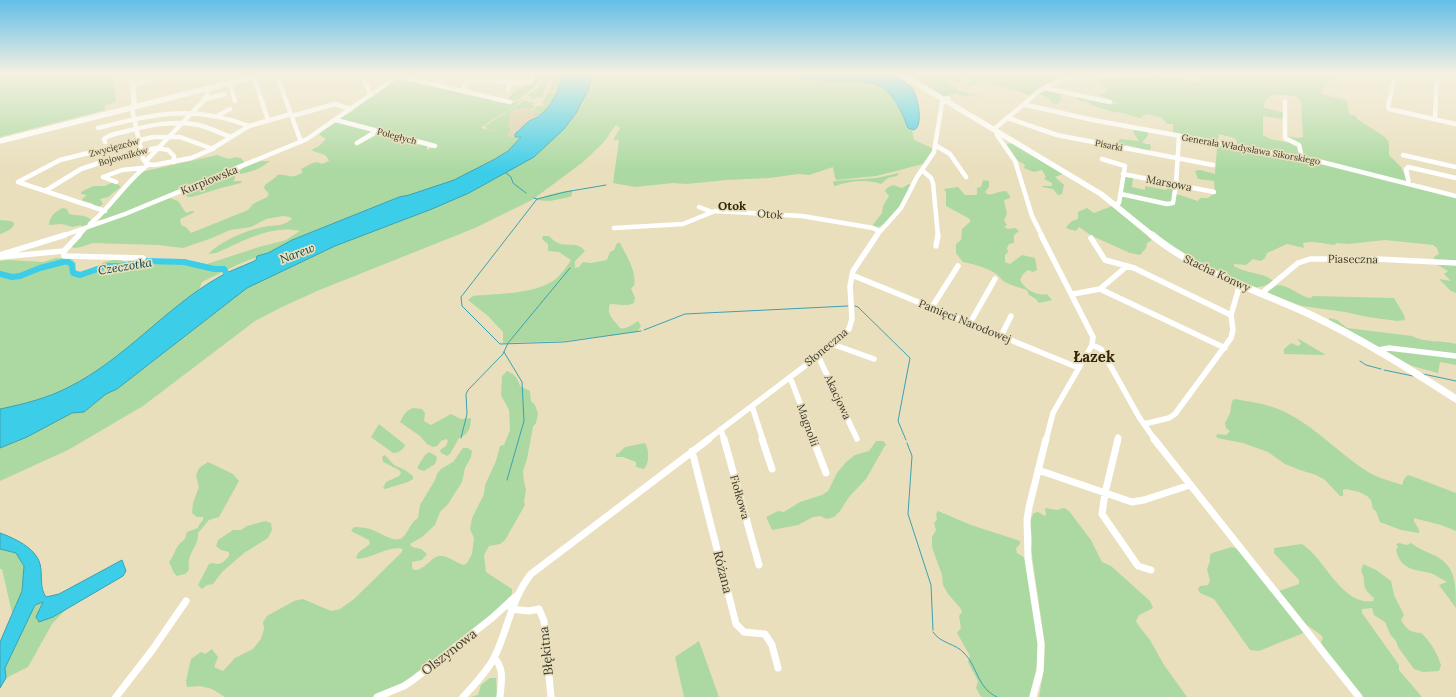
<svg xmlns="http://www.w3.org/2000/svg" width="1456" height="697" font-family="Lora,serif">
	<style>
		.green { fill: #abd9a1; fill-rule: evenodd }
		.sand { fill: #d9cfab }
		.water { fill: #3ccde8; stroke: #3da1b0 }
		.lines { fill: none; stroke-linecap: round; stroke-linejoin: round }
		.stream { stroke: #3da1b0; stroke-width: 1 }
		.river { stroke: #3ccde8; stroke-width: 6 }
		.minor-far2 { stroke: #fff; stroke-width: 4.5 }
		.minor-far1 { stroke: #fff; stroke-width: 5.5 }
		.minor { stroke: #fff; stroke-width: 7 }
		.major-far1 { stroke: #fff; stroke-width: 5.5 }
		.major { stroke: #fff; stroke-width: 7 }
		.labels { text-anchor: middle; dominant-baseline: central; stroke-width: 3.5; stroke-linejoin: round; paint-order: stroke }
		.far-street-label { font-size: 9px; fill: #3e3a2d; stroke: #e9dfbd }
		.street-label { font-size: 11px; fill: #3e3a2d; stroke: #e9dfbd }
		.neighbourhood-label { font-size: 12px; font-weight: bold; fill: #31280b; stroke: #e9dfbd }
		.water-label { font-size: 12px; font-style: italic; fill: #074753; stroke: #e9dfbd }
		.near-street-label { font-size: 13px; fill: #3e3a2d; stroke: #e9dfbd }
		.district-label { font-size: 15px; font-weight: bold; fill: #31280b; stroke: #e9dfbd }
	</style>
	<rect width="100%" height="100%" fill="#e9dfbd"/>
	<path class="green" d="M0 73H113L116 102 104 106 105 110 0 137Z
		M537 73H544C536 86 523 102 506 101 511 96 516 88 524 87Z
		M546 73H564L558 91 549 90 555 77 544 78Z
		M593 73H792C799 78 810 79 818 80 869 85 886 69 908 128L912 130 914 140 932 148V152L923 164 876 176 837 180 835 178 833 167 809 175 798 174 770 178 727 180 686 184 673 183 635 187 613 183 619 140H613L620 128 616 125 603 143 583 162 532 200 475 228 317 291 282 307 255 321 143 406 68 450 0 481V448L27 437 72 413 84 412 106 394 117 389 247 288 335 246 432 209 469 193 534 157 564 129 576 113 588 90Z
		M903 73H923L938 78 925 73H968L958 84 949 81V84L956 87 957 90 985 98 969 95 965 97 956 93 944 97Z
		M978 73H1144L1067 75 1030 95 982 81 971 87 966 86Z
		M1203 73H1328L1333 79 1325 85 1321 91 1322 94 1347 100 1349 114 1356 116 1357 119 1385 137 1389 142V155L1401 167 1407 181 1456 197V293L1451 291 1439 279 1451 281 1444 274 1448 271 1436 264 1434 259V257L1439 254 1437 248 1433 245 1385 240 1348 244 1336 243 1335 245C1324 244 1315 240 1303 243L1304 248 1287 244 1267 253 1265 258 1261 261 1253 259 1246 265 1234 264V266C1246 274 1264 272 1273 281 1268 286 1259 287 1253 288L1177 252 1119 205 1125 177 1133 178 1132 187 1145 190V186L1166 190 1168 187 1173 188V193L1198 201 1200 198H1208L1215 193 1214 181 1198 179 1195 171 1200 170 1215 174 1217 147 1218 145 1236 148 1237 141 1234 138 1219 134 1218 141 1173 133V124H1167L1162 118 1147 114 1140 118 1123 113 1113 112 1091 105 1089 102 1078 100 1077 98 1078 96 1116 104 1115 102 1101 96 1100 95 1106 92 1107 88 1097 78 1152 75 1169 79 1178 77 1199 83ZM1276 94 1294 96 1301 101 1303 137 1298 138 1286 136 1302 145 1270 139 1263 135V116L1283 119 1284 114 1282 112 1264 108C1265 98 1267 97 1276 94Z
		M551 77 542 97H536L534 99 530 98 532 96H527L539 87 538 86 543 80Z
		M398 78 494 100V102L512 103 522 99C517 107 491 119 481 128L501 133 487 129 485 126 525 100 533 103 532 105 535 106 531 111 533 108 530 107C523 110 517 108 511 111L510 120 508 124 511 129 508 136 521 137 508 151 495 159 454 180 409 195 398 197 292 240 268 253 241 263 202 282 199 290C159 322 116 362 70 387 48 398 24 404 0 409V261L8 260 43 262 56 258H71L76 263 75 269 78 273 99 266 104 262 118 259 128 263 150 259 183 261 207 264 259 247 286 240 300 231C270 224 242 242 216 253L208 254C222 240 248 229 269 226 280 225 282 226 292 219L290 217 283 216 266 219 251 227 230 230 212 238 183 248 158 245 93 243 81 247 75 248 71 247 88 229 170 198 178 201 186 213 192 211 195 212 180 219 181 225 186 227 191 233 248 210 253 204 267 197 269 194 264 188 265 185 276 177 277 175C288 173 289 181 303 172L301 169C308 166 315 159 322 164L329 161C326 152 318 154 311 150L319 146 326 139 320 135V133L338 121 372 131 354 143 355 144 357 145 381 133 415 144 427 145V150L436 146 338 120Z
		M1044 89 1063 94 1060 97 1061 101 1056 104 1051 103 1050 99 1038 93Z
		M548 92H557C552 101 546 116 534 117L533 115 535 112 533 111 537 106H544L545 105 542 104Z
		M1135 130 1148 132 1147 137 1142 142 1146 144H1150L1151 148 1149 151 1127 145 1123 146 1117 142 1120 139 1139 141 1133 132Z
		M1012 143 1063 174 1055 177 1064 185 1062 194 1058 195 1053 189 1042 187 1043 186H1052V183L1044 179 1046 177 1042 170 1034 172 1024 168 1025 165 1017 160 1007 145V144Z
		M217 155 229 159 235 157 241 158 244 162 243 164 150 203 101 221 99 220 141 172Z
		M261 161H270C263 167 251 173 240 174L238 172 246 166Z
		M899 173 897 176 888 178 881 184C865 179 851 181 835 186L833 184 834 181 877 178Z
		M233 174 235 176 234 181H242L241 183 221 188 192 197H188L182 193 217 178Z
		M983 180 989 181V187L985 192 987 194C992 196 998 191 1006 191L1010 196V198L1004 200 1007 214 1004 220 1007 225 1004 227 1008 229 1015 228 1019 231 1014 235V243L1009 244 1007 248 1008 252 1005 255V262L1010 264 1022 255 1035 258 1037 270 1033 272 1028 270 1023 274 1020 280C1024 289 1038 297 1047 294L1052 300 1039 303 1036 299 1029 295 1027 290C1021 288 1013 286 1007 283 1001 281 1000 276 995 273 985 267 973 264 963 262L956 253V244L961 240 962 229 970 222V219L946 206V192L944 189 958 187 965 195H977V188L981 187Z
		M113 182H115L121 187 108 197 100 199 103 204 99 207 93 205 92 203 83 201 82 199 87 195 81 194V192L93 186H105Z
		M909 184 911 185C903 200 895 219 879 227L872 226 882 213 883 206 889 196 885 191 887 188 893 185 902 188Z
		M572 190V195L570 197 550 201 535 200 552 194Z
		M1112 206 1152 240 1147 243 1146 248 1140 255 1130 253 1092 236 1079 227 1076 231 1068 229 1066 227 1072 221 1078 219V212L1087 208 1094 213Z
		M63 208 67 209 69 214C77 216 85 214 91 220L88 224 82 227 81 225 72 227 62 224 49 225C49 217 56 210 63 208Z
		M0 220 11 221 14 223C14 229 5 232 0 234Z
		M543 236H549C552 239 555 242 560 244 570 246 578 242 585 251L575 261V268L579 267 583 262 591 263 607 260 610 252 614 250 617 243H620C626 255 637 271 634 286L631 288 635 298 634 303C626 307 619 304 610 304 606 316 614 319 620 328 626 330 633 324 638 321L641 326 637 332 564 341 503 343V332L488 316 468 300 473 296C496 294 541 294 558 277 562 273 568 265 571 260L559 252 548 251V244L542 239Z
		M1278 285C1291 286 1300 297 1311 298L1313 296 1394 298 1404 315 1405 320 1397 321 1368 317 1345 312 1302 306 1267 294V291Z
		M1329 318 1337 320 1347 328 1412 336C1425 343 1441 340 1456 344V365L1440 362 1438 373 1412 366 1329 321Z
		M1297 338 1326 355 1284 354V349L1291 343 1298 346 1301 344Z
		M507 371C515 374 518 379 520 386L530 391 531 401 535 405 538 414 536 423 533 427 527 459 523 471 524 482 526 489 524 502 525 505 505 540 500 544 489 546 484 555 486 572 512 589V594L502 606 413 679 374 697H225L212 689 200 686 187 687 186 681 191 659 201 652 205 654 212 649 218 657 214 667 223 671 235 658 253 649 261 639 264 629 263 622 267 616 294 601 303 599 331 611 340 609 354 599 401 553 403 549C390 545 372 558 358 559L356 557 359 552 370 544 369 540 351 531 354 527C361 527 369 528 375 531 382 534 397 544 403 537 409 531 410 523 418 518L420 505 435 480 437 474 441 469 453 462 463 448H468L472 451 471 457 465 468 462 482 448 504 440 512 435 525 422 537 410 544 412 547 421 549 427 554 422 560 412 562V568L414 570C427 570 431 555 441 556 449 556 456 563 464 565L467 563 472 554 474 538 470 529 472 518 484 494 485 485 496 461 500 446 504 445 510 430 509 410 501 395 502 376Z
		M1235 399C1251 402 1268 404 1283 411 1315 426 1338 453 1368 472 1378 478 1391 481 1402 485L1404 479 1408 475 1414 477 1456 493V531L1441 525 1417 519 1414 518V521L1419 530V533L1401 530 1380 522 1376 511 1373 509 1371 500 1367 496 1359 492 1346 489 1343 490V496H1340L1325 480 1316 475 1300 470 1285 464 1268 452 1243 443 1217 438 1216 436 1218 434 1226 435 1230 431 1226 428 1225 423 1230 413 1232 401Z
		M413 408 422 409 425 413 424 421 431 425 451 414 461 419 471 418C471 428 468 435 459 438L450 454 447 456 441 453 440 450 446 446 448 441 446 439 441 441 437 446 433 447 427 444 420 436 400 422C404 415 405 411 413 408Z
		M379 424 404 444 405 446C402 450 399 453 393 453L371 437Z
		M876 441H883L886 444 866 479 849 497 840 511 834 517 827 519 820 516 813 517 798 525 772 530 766 517 778 511 784 512 800 502 822 495 828 491 837 473 846 462 855 455 869 451Z
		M645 443C649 450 650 462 644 469L636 467V462L623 457H616V454L619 453 625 447Z
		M429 452 436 456 437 459 435 464 424 471 418 469V466L425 455Z
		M385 455 394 465 405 470 413 476V479L408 482 385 489 383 488 386 482 399 476 401 473 399 470 383 462 382 457Z
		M208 462 233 474 239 481 219 517 209 520 198 533C199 548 186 551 189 570L185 574 177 576 174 573 169 562C176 553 174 547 185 539L187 532 198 528 199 525 203 520V517H197L192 513 193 503 199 487 196 476 199 468Z
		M1045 508 1057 510 1064 508 1069 511 1091 540 1102 562 1111 566 1150 601 1153 608 1139 615 1136 621 1138 625 1150 640 1164 665 1187 697H1039L1044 668 1045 645 1031 549C1035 536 1026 523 1034 513L1038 512 1045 516 1046 515Z
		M938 511 971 525 1020 541V544L1016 548 1017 553 1025 558 1038 639 1037 666 1029 697H981L976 688 978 681 968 662 970 656 957 633 961 628 959 616 962 612 961 609 948 594 943 585 942 575 932 547V537L936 530 934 523 937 520 936 514Z
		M265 521 271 523 272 530 268 538 244 553 222 572 213 584 207 585 202 589 198 585 209 564 213 563C220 566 224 562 229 556V552L221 550 216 546 218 540 233 530H241L247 526Z
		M1399 543 1407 545 1411 543C1419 549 1427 552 1436 556 1456 567 1456 584 1456 608L1439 585 1447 582C1441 579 1436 575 1430 573 1413 569 1401 570 1396 550L1398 547 1396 544Z
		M1302 544C1326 560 1342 606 1373 601L1374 598C1358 585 1368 582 1361 571L1363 564 1376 570 1391 581 1394 595 1404 615 1401 620C1406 629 1411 633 1421 633 1431 642 1437 653 1441 665L1439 671 1423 672 1414 669 1398 647 1396 641 1390 634 1385 622 1374 615 1372 608 1362 609V613L1399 665V670L1422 697H1362L1323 647 1321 642 1323 638 1321 635 1307 625 1279 591 1299 584V580L1274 553V548Z
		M1232 547 1238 549 1304 632 1301 634 1259 651 1250 650 1214 599 1200 593 1198 589 1200 586 1208 585 1210 581 1207 569 1210 561V555L1212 553Z
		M0 549 16 553 24 566 22 591 12 613 2 569H0Z
		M43 602 53 617 68 607 52 624 28 667 6 678 5 669 35 605Z
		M699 641 719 697H684L675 657Z
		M490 678H496L497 697H471L478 695 481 685Z"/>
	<path class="sand" d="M530 107H533L531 111 535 112 533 115 538 117 529 121 515 134V137H509L508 133 511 129 508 124C511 119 509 116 511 111 517 108 523 110 530 107Z"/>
	<path class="water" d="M564 73H593L588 90 576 113 564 129 534 157 469 193 432 209 335 246 247 288 117 389 106 394 84 412 72 413 27 437 0 448V409C24 404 48 398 69 387 125 359 165 308 219 277 229 271 241 267 252 262L256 260 257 256 268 253 292 240 399 197 409 195 454 180 495 159 508 151 521 137H515V134L529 121 538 117 548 108 558 91Z
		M792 73H889C895 75 906 82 911 87 918 94 924 126 914 130L908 128C886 69 869 85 818 80 810 79 799 78 792 73Z
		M0 533C14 538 36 548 40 564 43 576 39 587 46 597L59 594 122 560 126 571 123 576 53 617 39 622 36 617 43 602 35 605 5 668 6 678 0 688V642L22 591 24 566 16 553 0 549Z"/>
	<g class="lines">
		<path class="stream" d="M506 173 511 177 513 183 526 193
			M534 198 537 199 461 297 462 306 500 344 564 342 641 331
			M537 199 565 192 606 185
			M855 306 858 307 910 358 898 421 906 440
			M644 330 685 314 848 306
			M504 352 522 382 524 421 507 480
			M1360 361 1366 365 1381 369
			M1384 370 1413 376
			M1423 374 1456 381
			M461 438 467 414 466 394 468 390 503 354 508 343 570 268
			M907 443 912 456 908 514 931 585 933 630
			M933 632C941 644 955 643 964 653 978 667 977 688 997 697"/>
		<path class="river" d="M0 274 12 277 20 276 40 268 67 261 72 265 73 273 80 275 106 266H121L147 261 184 262 214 269H224L230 280"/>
		<path class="minor-far2" d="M276 73 301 142
			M360 73 371 95
			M1179 73 1184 74
			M1396 73 1388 106 1389 109 1456 124
			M398 76 510 102
			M254 78 268 120
			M467 81 530 82 535 73
			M230 84 235 101
			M133 85 170 73
			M437 85 446 73
			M1044 88 1110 102
			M508 89 516 73
			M463 91 470 73
			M205 99 225 94
			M1285 101V138L1299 145 1301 153 1300 157
			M1025 105V103L1039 91 1063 78 1154 73
			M1021 106 1026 105 1093 120 1318 161 1456 196
			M132 109 143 159 147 164 154 165 191 158 210 150 249 126 291 114
			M219 115 230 109
			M292 116 335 104 351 109
			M1008 118 1057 135 1213 165
			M1435 119 1437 73
			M336 120 435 146
			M98 128C155 114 192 104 249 126
			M994 129 1023 105
			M997 131V135L1015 161 1032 216 1042 236
			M105 142 104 139C109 134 120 133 127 131 150 125 175 120 199 125 210 128 220 133 231 137
			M357 143 377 131
			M935 145 950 154 966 177
			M1403 155 1456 167
			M1102 159 1125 166 1119 203 1116 204
			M145 162 204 100 209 90
			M922 170 931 178 933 183 938 236
			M1123 174 1214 192
			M18 182 60 160 153 137H180L213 149
			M18 182 105 211
			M116 182 103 177 122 170 142 168
			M1409 184 1406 169 1408 167 1456 178
			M45 191 81 169 114 158 156 148 168 150 174 156V162
			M1121 194 1167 204 1173 203 1176 184 1179 136
			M699 207 712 212
			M90 224C112 206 126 181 149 164
			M614 228 683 224 715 211 802 216 873 228 879 231
			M62 236 125 214 307 139 402 73
			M78 236 84 229
			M876 236 901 208 917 177 934 152 942 103 944 102"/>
		<path class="minor-far1" d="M79 235 64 251V256L143 258
			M1041 235 1093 337 1092 345 1053 413 1046 440
			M1091 238 1105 260 1134 268 1231 315
			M936 246 938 235
			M0 255 65 235
			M0 257 64 251
			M852 275 1079 368
			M1100 289 1225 348
			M1262 293 1298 263 1310 259H1377L1456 263
			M1073 294 1100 289 1127 266
			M932 307 958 266
			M970 323 995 279
			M1001 336 1011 316
			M832 344 874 359
			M1092 345 1101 349 1139 417 1155 440
			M1379 350 1389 348 1456 356
			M818 356 857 439
			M790 377 814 440
			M752 406 763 440
			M1144 424 1169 418 1175 414 1231 338 1233 330 1231 315 1240 284
			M721 429 724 440
			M707 440 818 356 849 329 852 319 850 286 853 271 877 235
			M1117 440 1118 437"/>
		<path class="minor" d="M724 439 759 565
			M762 439 772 469
			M813 439 826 473
			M1118 439 1105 493 1102 514 1138 566 1151 570
			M1154 439 1359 697
			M692 451 736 624 744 632 765 634 772 645 778 668
			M1038 470 1132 502 1144 500 1190 485
			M511 609 529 611 539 609 544 621 551 697
			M494 658C505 668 501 684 500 697
			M116 697 153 649 186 601
			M377 697 404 686 413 680 492 618 515 597
			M463 697C474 685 486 673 494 658 508 630 511 599 531 574L709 439
			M1033 697 1040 671 1041 644 1028 559 1027 520 1029 507 1046 439"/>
		<path class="major-far1" d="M132 73 134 103 132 109
			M900 73 943 99H948V102L1101 194 1153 236
			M0 141 268 73"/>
		<path class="major" d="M1152 235C1198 273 1255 289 1309 314 1360 338 1408 368 1456 399"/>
	</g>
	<linearGradient id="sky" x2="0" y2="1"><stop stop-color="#63bee8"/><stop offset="0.43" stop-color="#f5f1e1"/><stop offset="1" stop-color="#f5f1e1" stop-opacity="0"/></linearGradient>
	<rect width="1456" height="171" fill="url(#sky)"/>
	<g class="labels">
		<g class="far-street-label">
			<text transform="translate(397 136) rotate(15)">Poległych</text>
			<text transform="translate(1109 145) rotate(11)">Pisarki</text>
			<text transform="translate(114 147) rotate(-15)">Zwycięzców</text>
			<text transform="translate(1251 149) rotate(10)">Generała Władysława Sikorskiego</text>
			<text transform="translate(123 156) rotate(-15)">Bojowników</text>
		</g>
		<g class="street-label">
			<text transform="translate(209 180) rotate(-22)">Kurpiowska</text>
			<text transform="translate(1169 183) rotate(11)">Marsowa</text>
			<text transform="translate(770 214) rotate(4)">Otok</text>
			<text transform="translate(1353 259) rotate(1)">Piaseczna</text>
			<text transform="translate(1217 273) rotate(25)">Stacha Konwy</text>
			<text transform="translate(965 321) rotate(22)">Pamięci Narodowej</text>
			<text transform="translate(826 347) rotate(-40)">Słoneczna</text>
			<text transform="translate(838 397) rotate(65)">Akacjowa</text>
			<text transform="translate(808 425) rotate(70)">Magnolii</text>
			<text transform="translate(740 497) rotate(74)">Fiołkowa</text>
		</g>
		<g class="neighbourhood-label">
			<text x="732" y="205">Otok</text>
		</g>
		<g class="water-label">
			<text transform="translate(297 253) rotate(-21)">Narew</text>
			<text transform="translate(125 266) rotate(-9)">Czeczotka</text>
		</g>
		<g class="near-street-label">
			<text transform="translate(723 572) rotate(76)">Różana</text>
			<text transform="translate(546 651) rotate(-96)">Błękitna</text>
			<text transform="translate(449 652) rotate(-38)">Olszynowa</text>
		</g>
		<g class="district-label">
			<text x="1094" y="356">Łazek</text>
		</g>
	</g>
</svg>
